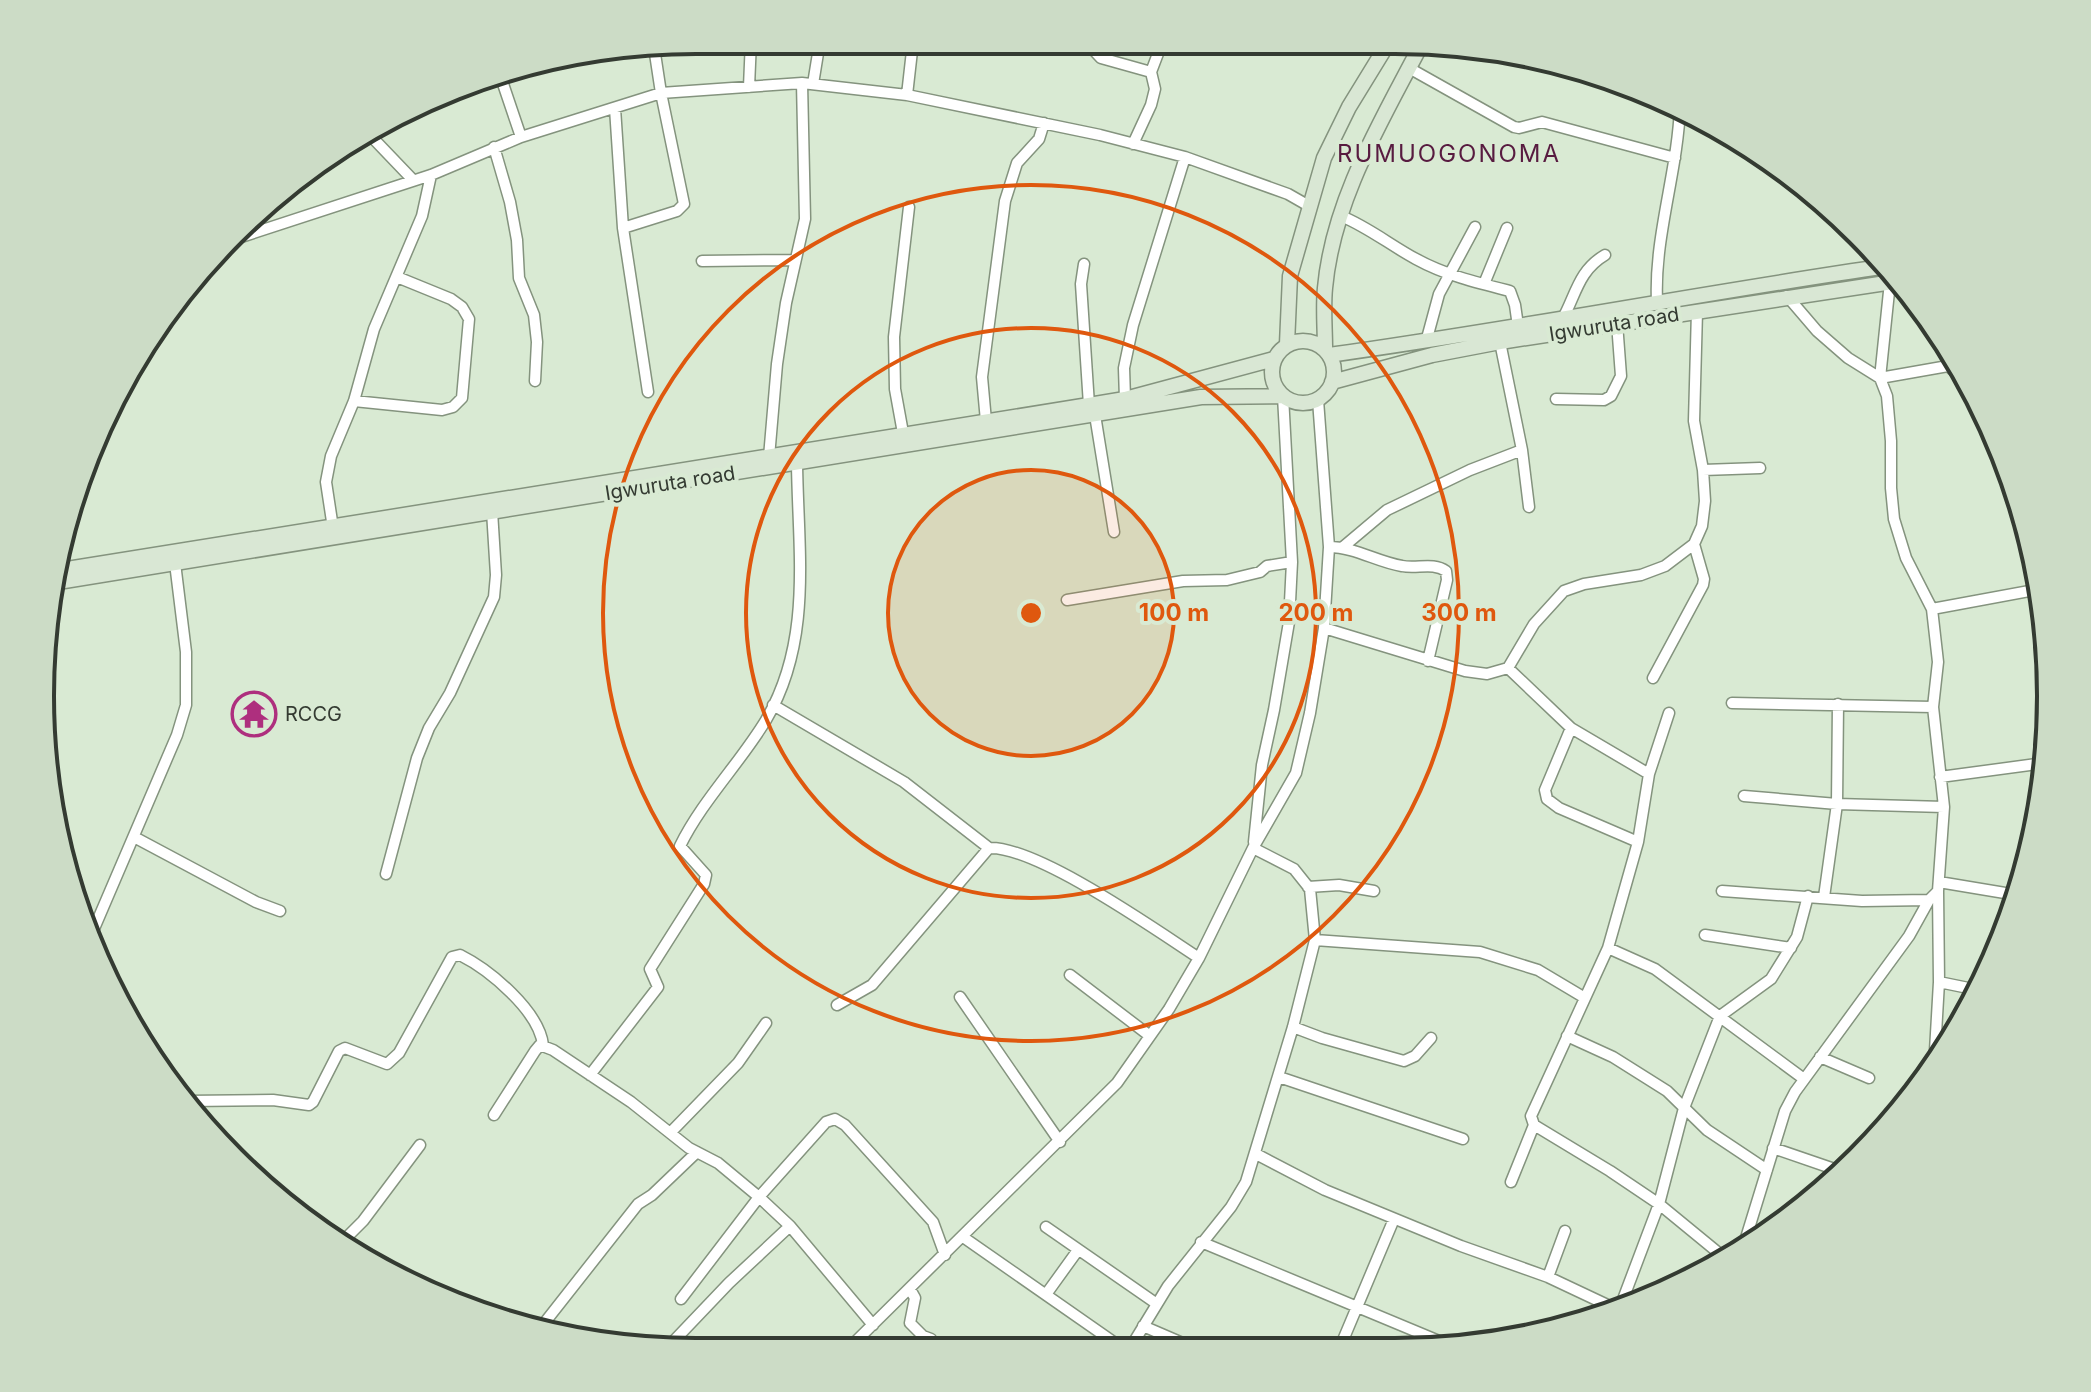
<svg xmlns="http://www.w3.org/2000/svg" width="2091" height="1392" font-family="Inter,sans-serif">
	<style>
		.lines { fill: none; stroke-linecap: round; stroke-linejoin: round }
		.street-casing { stroke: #84937e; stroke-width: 13 }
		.secondary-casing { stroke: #84937e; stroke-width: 17 }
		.street { stroke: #fff; stroke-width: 10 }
		.secondary { stroke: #d9e7d4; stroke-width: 14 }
		.ring { fill: none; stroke: #df580e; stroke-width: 4 }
		.labels { text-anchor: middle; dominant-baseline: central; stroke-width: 8; stroke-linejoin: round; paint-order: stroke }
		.street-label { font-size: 20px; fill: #343b32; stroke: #d9ead3 }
		.poi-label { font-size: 20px; fill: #343b32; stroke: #d9ead3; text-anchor: start }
		.quarter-label { font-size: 24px; letter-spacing: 2px; fill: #581b40; stroke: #d9ead3 }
		.rim { fill: none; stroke: #343b32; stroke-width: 4 }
		.centre { fill: #df580e; stroke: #d9ead3; stroke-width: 4 }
		.ring-label { font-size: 24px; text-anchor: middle; font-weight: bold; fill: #df580e; stroke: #d9ead3; stroke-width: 8; stroke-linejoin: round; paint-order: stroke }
	</style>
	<rect width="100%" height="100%" fill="#d9ead3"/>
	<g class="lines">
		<g class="street-casing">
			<path id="street" d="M1087 43 1101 58 1151 72
				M1409 68 1514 127 1519 128 1542 122 1675 158
				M499 72 521 137
				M813 84 820 41
				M749 87 751 40
				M907 95 913 42
				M615 108 623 228 648 392
				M368 133 413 180
				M1133 144 1151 105 1155 89 1151 72 1162 43
				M494 147 510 202 517 240 519 278 534 315 537 342 535 381
				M1341 216C1368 227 1390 245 1416 259 1445 275 1478 283 1510 291L1515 305 1518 326
				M623 228 677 211 684 204 661 93 654 47
				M238 238 431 175 521 137 661 93 802 83 907 95 1100 135 1185 157 1288 194 1309 206
				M702 261 794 260
				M1084 264 1081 284 1089 405
				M1890 282 1880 378 1948 366 1965 380 2007 463
				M1484 284 1507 228
				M1787 296 1817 331 1848 358 1880 378 1887 396 1891 441V488L1894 519 1906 558 1932 609 1938 662 1933 707 1944 807 1938 891 1939 982 1934 1068
				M1657 301C1654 236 1678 171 1680 106
				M1562 320C1576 295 1578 271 1605 255
				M1426 342 1439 294 1475 227
				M1500 342 1522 450 1529 507
				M1125 399 1124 368 1133 325 1185 157
				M1556 399 1604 400 1611 396 1621 376 1617 323
				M354 401 442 410 453 407 462 398 469 319 462 307 451 299 397 277
				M1095 415 1114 532
				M986 421 982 377 1005 201 1017 163 1039 139 1044 123
				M903 433 895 389 894 337 909 207
				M769 457 777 364 786 303 805 219 802 83
				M1703 470 1760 468
				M333 528 326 482 331 456 354 401 374 329 422 216 431 175
				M1329 547C1355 547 1377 562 1402 566 1417 569 1433 562 1446 571L1447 580 1428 661
				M1343 547 1387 510 1470 470 1522 450
				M1067 600 1183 581 1227 580 1260 572 1267 566 1292 562
				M1932 609 2040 589
				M1324 628 1465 671 1487 674 1508 668 1571 728 1649 774
				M1508 668 1534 624 1564 591 1584 584 1641 575 1665 566 1694 544 1702 526 1705 501 1703 470 1694 421 1697 311
				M1653 678 1703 585 1704 579 1694 544
				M1732 703 1933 707
				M773 705 904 782 989 848
				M1571 728 1545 790 1547 799 1559 808 1638 842
				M1940 777 2044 763
				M1744 796 1837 804 1944 807
				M134 837 256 902 280 911
				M1254 842 1262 765 1274 710 1289 622 1292 562 1283 396
				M386 874 417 758 429 728 450 693 494 597 496 575 492 511
				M1939 882 2017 895
				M1308 887 1339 885 1374 891
				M1722 891 1862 901 1929 900
				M1824 897 1837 804 1838 704
				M93 931 177 735 186 705V652L175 563
				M1705 935 1791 948
				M1315 940 1480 952 1538 970 1585 998
				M1608 948 1655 969 1804 1079
				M1070 975 1150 1036
				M1939 982 1978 990
				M960 997 1060 1142
				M837 1005 872 985 989 848C1037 846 1156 930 1199 958
				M1293 1027 1322 1038 1404 1061 1415 1056 1431 1038
				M1567 1036 1613 1057 1667 1091 1707 1130 1767 1170
				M1820 1057 1869 1078
				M590 1075 658 987 650 969 704 884 706 875 680 846C702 801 740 763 766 720 813 640 798 552 797 463
				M1279 1077 1463 1139
				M187 1101 273 1100 309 1105 313 1102 339 1051 345 1048 387 1064 399 1053 452 957 460 955C490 970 539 1011 543 1045
				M494 1115 535 1051 540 1045 553 1050 631 1102 689 1148 718 1163 759 1197 790 1226 873 1325
				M1534 1125 1610 1171 1659 1204 1726 1259
				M671 1132 738 1063 766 1023
				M1773 1148 1843 1172
				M1256 1154 1325 1190 1461 1246 1548 1277 1618 1310
				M1511 1182 1534 1125 1531 1116 1608 948 1638 842 1649 774 1669 713
				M1046 1227 1157 1304
				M963 1237 1125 1350
				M344 1240 363 1221 420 1145
				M1201 1242 1451 1346
				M1742 1251 1785 1111 1795 1092 1909 936 1929 900 1938 891
				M1548 1277 1565 1231
				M910 1289 915 1298 910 1323 923 1336 931 1339 935 1349
				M1047 1293 1078 1250
				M681 1299 759 1197 826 1122 835 1119 845 1125 933 1222 945 1255
				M1619 1310 1659 1204 1684 1108 1720 1016 1771 979 1797 937 1808 896
				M542 1326 638 1204 652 1195 697 1152
				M1143 1326 1201 1351
				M668 1347 729 1283 790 1226
				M849 1348 1117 1083 1169 1009 1199 958 1253 848 1296 773 1310 713 1324 628 1329 547 1318 400
				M1129 1350 1168 1286 1231 1207 1246 1182 1293 1027 1315 940 1310 889 1294 869 1253 848
				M1338 1352 1394 1219"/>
		</g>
		<g class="secondary-casing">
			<path id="secondary" d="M1272 372a31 31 0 1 1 62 0a31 31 0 1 1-62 0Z
				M1287 344 1290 276 1324 158 1349 107 1387 45
				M1325 349C1325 329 1323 308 1325 288 1333 200 1381 122 1421 45
				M1329 355C1516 329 1701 293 1887 266
				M1332 382 1432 355 1500 342 1899 281
				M61 570 1089 405 1125 399 1274 359
				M58 582 1201 397 1283 396"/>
		</g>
		<use href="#street" class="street"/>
		<use href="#secondary" class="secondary"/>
	</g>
	<circle cx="1031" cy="613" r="143" fill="#df580e" fill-opacity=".12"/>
	<g class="ring">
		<circle cx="1031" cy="613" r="143"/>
		<circle cx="1031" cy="613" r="285"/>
		<circle cx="1031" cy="613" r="428"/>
	</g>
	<defs>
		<g id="temple-ring" transform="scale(2.3)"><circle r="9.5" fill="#d9ead3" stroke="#ae2f7e" stroke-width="1.5"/><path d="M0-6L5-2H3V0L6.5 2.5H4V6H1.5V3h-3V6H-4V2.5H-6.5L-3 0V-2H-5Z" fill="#ae2f7e"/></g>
	</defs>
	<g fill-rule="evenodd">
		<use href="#temple-ring" x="254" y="714"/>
	</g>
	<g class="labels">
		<g class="street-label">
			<text transform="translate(1614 324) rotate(-9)">Igwuruta road</text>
			<text transform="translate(670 483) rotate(-9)">Igwuruta road</text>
		</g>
		<g class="poi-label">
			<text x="285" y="714">RCCG</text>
		</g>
		<g class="quarter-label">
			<text x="1449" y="153">RUMUOGONOMA</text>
		</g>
	</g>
	<path d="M0 0H2091V1392H0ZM696 54H1395A642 642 0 0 1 2037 696V696A642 642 0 0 1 1395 1338H696A642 642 0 0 1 54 696V696A642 642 0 0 1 696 54Z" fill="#ccdcc6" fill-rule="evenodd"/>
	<path class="rim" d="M696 54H1395A642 642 0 0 1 2037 696V696A642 642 0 0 1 1395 1338H696A642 642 0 0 1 54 696V696A642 642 0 0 1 696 54Z"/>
	<circle cx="1031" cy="613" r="12" class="centre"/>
	<g class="ring-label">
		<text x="1174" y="621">100 m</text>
		<text x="1316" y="621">200 m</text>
		<text x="1459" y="621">300 m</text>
	</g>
</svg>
